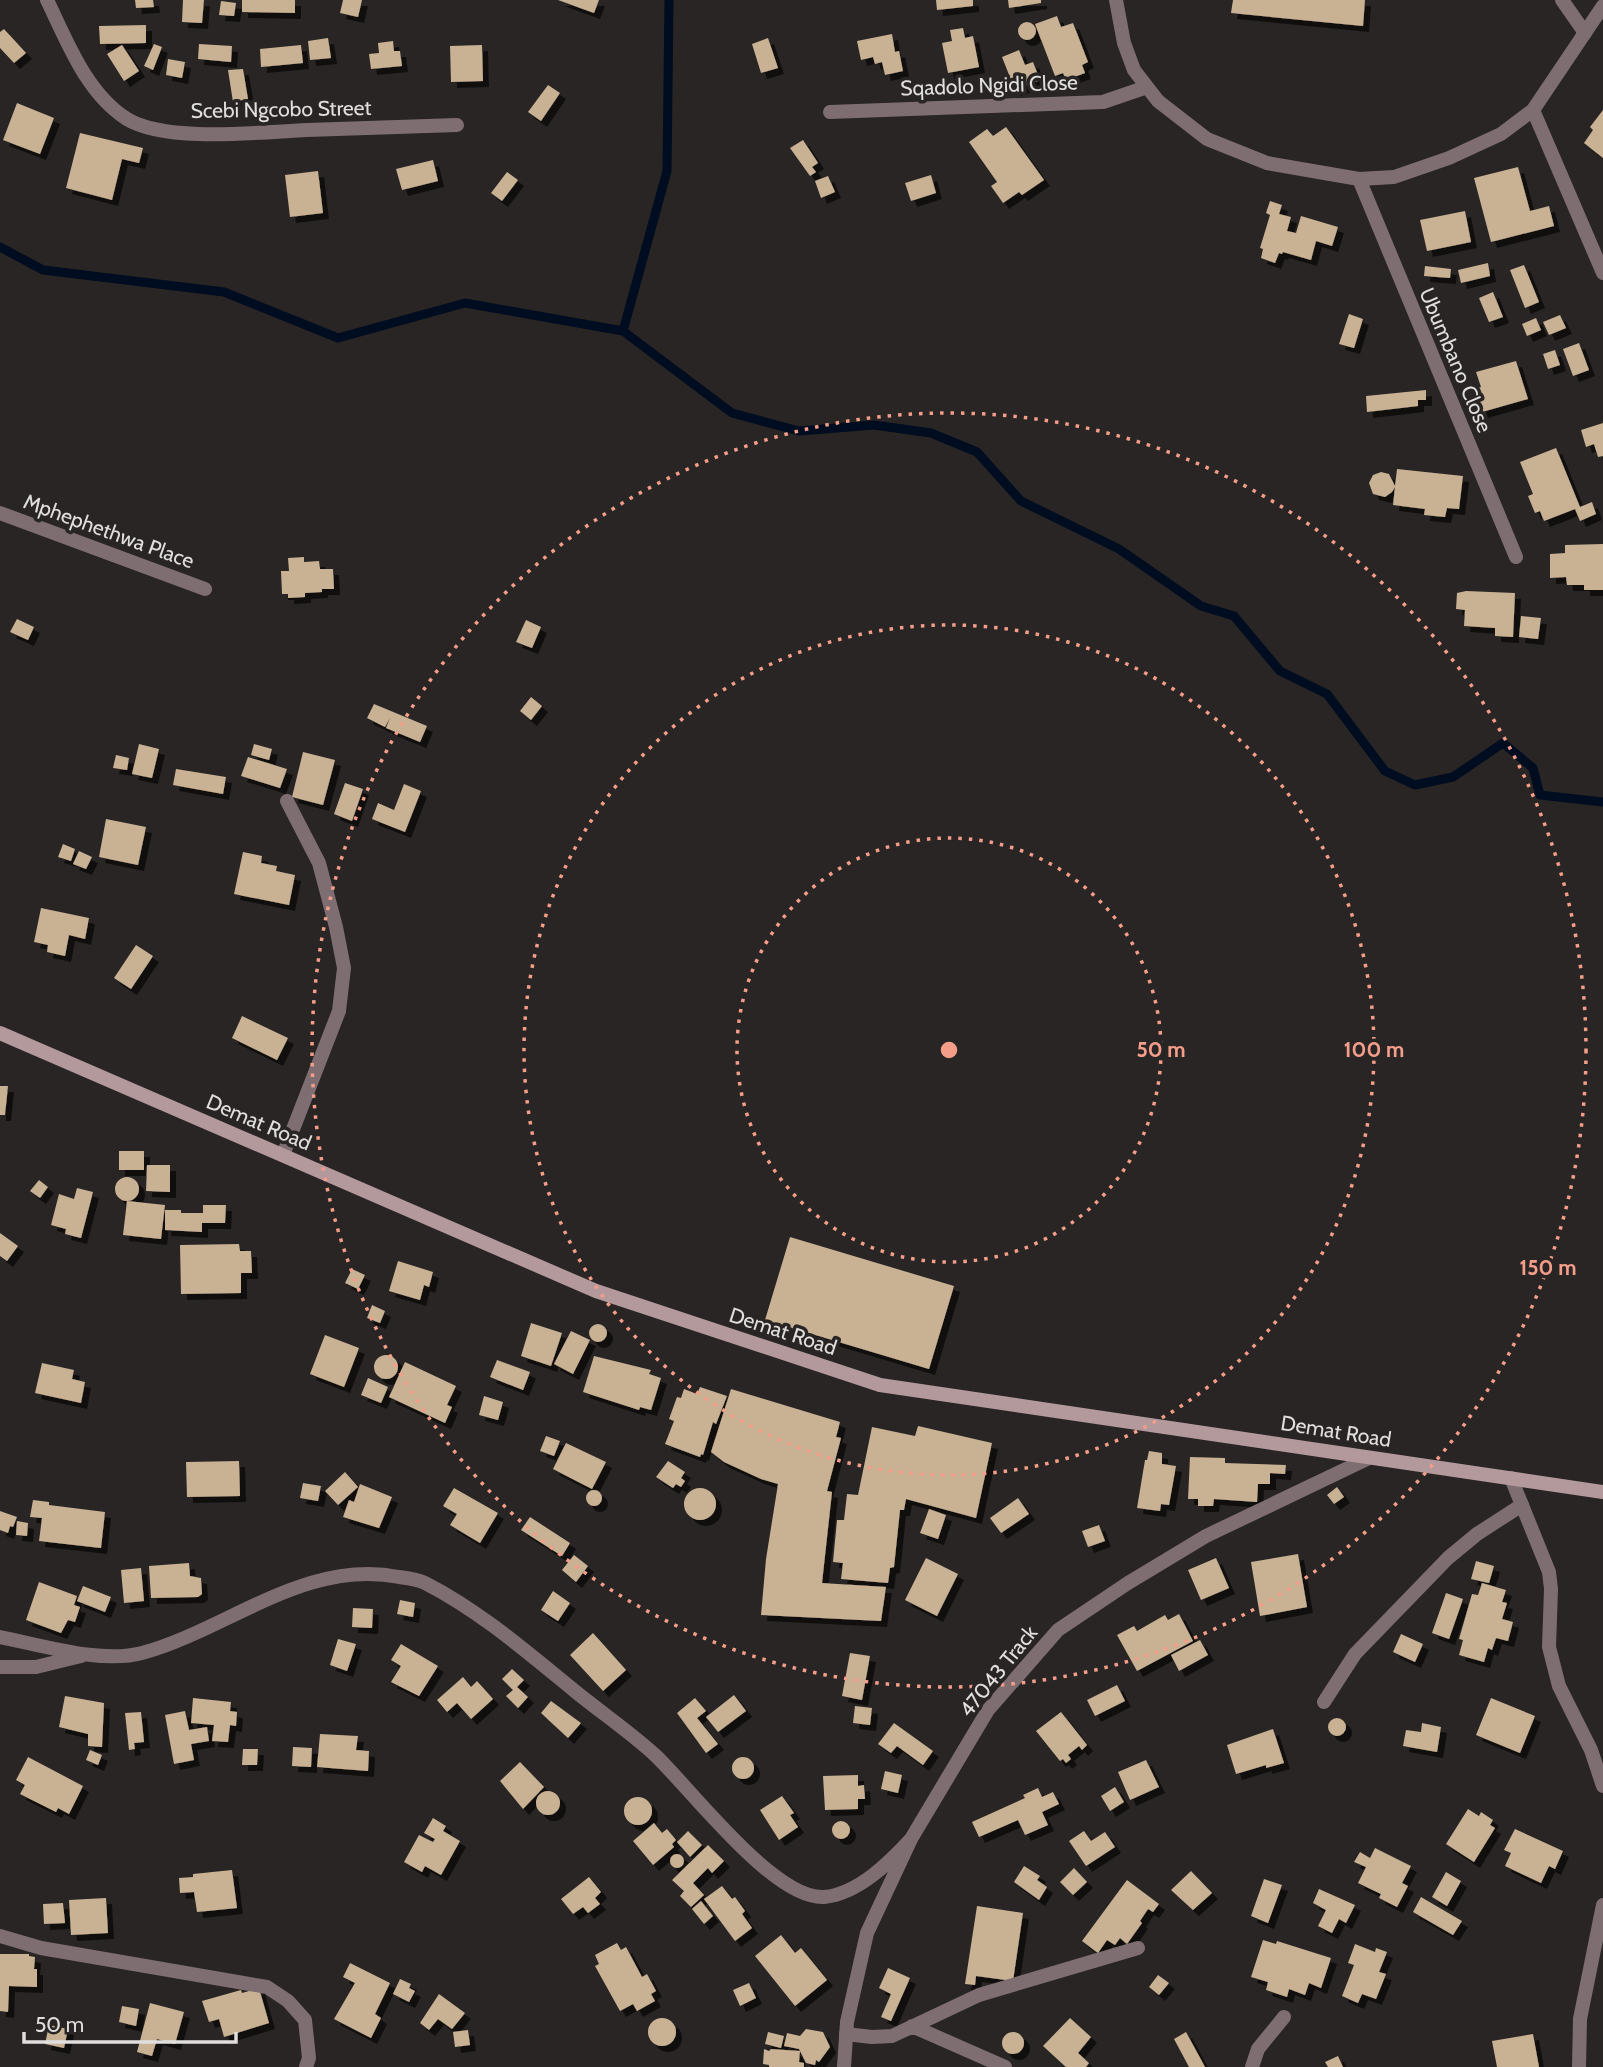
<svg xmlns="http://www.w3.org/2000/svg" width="1603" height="2067" font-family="Cabin,sans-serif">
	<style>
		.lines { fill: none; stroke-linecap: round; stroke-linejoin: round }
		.stream { stroke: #000c1f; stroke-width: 9 }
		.building { fill: #c9b194; filter: url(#shadow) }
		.lane { stroke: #7f6e71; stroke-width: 14 }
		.street { stroke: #7f6e71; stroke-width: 14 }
		.secondary { stroke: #b3989c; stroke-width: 14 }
		.ring { fill: none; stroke: #f49e8a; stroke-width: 3.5; stroke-dasharray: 3.5 7 }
		.labels { text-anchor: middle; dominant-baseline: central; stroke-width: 7; stroke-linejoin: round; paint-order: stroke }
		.street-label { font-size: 21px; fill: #e1dfde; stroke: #282524 }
		.centre { fill: #f49e8a; stroke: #282524; stroke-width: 3.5 }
		.ring-label { font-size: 21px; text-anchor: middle; font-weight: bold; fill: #f49e8a; stroke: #282524; stroke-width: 7; stroke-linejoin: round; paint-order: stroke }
	</style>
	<defs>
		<filter id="shadow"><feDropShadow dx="6" dy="6" stdDeviation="0" flood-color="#0009"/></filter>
	</defs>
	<rect width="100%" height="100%" fill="#282524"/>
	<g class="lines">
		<path class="stream" d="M0 247 43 270 224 292 338 338 465 303 623 331 732 413 799 431 874 425 931 433 977 452 1021 501 1119 549 1201 606 1234 616 1280 671 1327 694 1385 771 1415 785 1453 777 1503 743 1533 768 1540 795 1603 802
			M623 331 667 171 669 0"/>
	</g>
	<path class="building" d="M135 0H153L154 7 136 8Z
		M183 0H204L202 23 182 22Z
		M242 0H295V13L242 12Z
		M343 0H362L358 17 340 13Z
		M558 0H599L594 13Z
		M936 0H973V6L937 10Z
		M1008 0H1041V3L1009 8Z
		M1233 0H1365L1363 26 1231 13Z
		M221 1 236 3 234 16 219 15Z
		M1057 16 1061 27 1073 23 1088 62 1082 65 1085 73 1066 80 1063 73 1055 76 1035 24Z
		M1018 31a9 9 0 1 1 18 0a9 9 0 1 1-18 0Z
		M146 25V43L100 44 99 26Z
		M963 28 965 38 973 36 979 67 948 73 942 43 952 41 950 30Z
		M4 29 26 53 14 63 0 48V32Z
		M892 34 895 52 899 51 903 71 885 75 882 62 875 64 873 57 861 60 857 41Z
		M328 38 331 58 310 60 308 41Z
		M768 38 778 68 761 73 752 44Z
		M393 41 394 51H400L402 66 371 69 369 54 379 53 378 43Z
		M154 44 162 47 153 70 144 66Z
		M199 44 232 46 231 62 198 59Z
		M122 45 139 71 124 81 107 54Z
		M301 45 303 63 261 67 260 49Z
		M482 45 483 81 451 82 450 46Z
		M1019 50 1025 65 1033 62 1040 80 1015 90 1002 57Z
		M168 59 185 62 182 78 166 75Z
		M243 69 248 99 233 102 228 70Z
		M548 85 560 93 541 121 528 112Z
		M17 103 54 118 40 154 3 140Z
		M1603 110V158L1584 143 1593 130 1590 127Z
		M1006 127 1044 180 1022 195 1019 192 1003 203 991 186 997 182 969 142 987 129 993 136Z
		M80 133 143 148 139 163 122 159 112 200 66 188Z
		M803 140 818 163 812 167 816 172 810 176 790 148Z
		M433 160 438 181 402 190 396 169Z
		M1518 167 1530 211 1549 206 1554 226 1491 242 1474 178Z
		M318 171 323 213 290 217 285 175Z
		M507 172 518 180 502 201 491 193Z
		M931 175 936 193 911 201 905 183Z
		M828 176 835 192 821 198 815 181Z
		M1270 201 1282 205 1279 214 1291 217 1287 231 1296 233 1301 216 1338 227 1332 246 1316 241 1311 260 1283 252 1282 254 1279 253 1275 263 1261 258 1263 249 1260 248 1270 215 1266 213Z
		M1465 211 1471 242 1427 251 1420 220Z
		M1488 263 1490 276 1461 283 1458 270Z
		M1524 265 1539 302 1525 308 1510 270Z
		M1425 266 1451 269 1450 278 1424 276Z
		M1493 292 1503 317 1489 322 1479 298Z
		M1349 314 1363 319 1354 348 1339 344Z
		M1560 315 1566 328 1549 335 1543 322Z
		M1536 318 1541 330 1527 336 1522 324Z
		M1579 343 1589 370 1573 376 1563 349Z
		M1555 350 1560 365 1548 369 1543 354Z
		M1516 361 1528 399 1482 412 1475 389 1481 387 1476 372Z
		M1426 390V400H1418V406L1367 412 1366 396Z
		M1603 423V456L1598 457 1594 444 1586 447 1581 430Z
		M1556 448 1580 507 1592 502 1596 514 1580 521 1575 509 1544 521 1540 511 1535 513 1528 496 1533 494 1520 462Z
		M1397 469 1463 476 1459 509 1447 508 1445 517 1424 515 1425 509 1393 505 1395 487 1392 492 1385 497 1373 494 1369 483 1373 475 1381 472 1389 474 1395 486Z
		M1603 544V590H1584V585H1567L1566 577 1550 578V554L1565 553V545Z
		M304 557V562L319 561 320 569H333L334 589H322V592L305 593V597L288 598V594H282L281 571H289L288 558Z
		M1466 591 1515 593 1513 637 1495 636V628L1464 626 1465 610 1456 609 1457 593Z
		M1521 616 1541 618 1538 639 1519 637Z
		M17 619 34 627 28 640 10 632Z
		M526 620 541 627 532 648 516 642Z
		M531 697 542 706 531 720 520 711Z
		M374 704 427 726 420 742 386 728 390 718 385 727 367 718Z
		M139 744 159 749 152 778 132 774Z
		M254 744 272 749 269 760 251 755Z
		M303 752 335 760 323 805 292 797Z
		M116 755 129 758 127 770 113 768Z
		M248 757 287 769 280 788 241 776Z
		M176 769 226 777 223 794 173 785Z
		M345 783 363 789 352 821 334 814Z
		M404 784 421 791 405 832 372 819 378 803 394 810Z
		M106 819 146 827 138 865 99 857Z
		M63 844 75 849 71 861 58 857Z
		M79 851 92 857 86 869 73 864Z
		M243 852 262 856 261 863 277 866 276 871 295 875 289 905 234 894Z
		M41 908 89 918 85 939 69 935 65 956 47 952 48 945 34 942Z
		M136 945 153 956 131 989 114 978Z
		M242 1016 288 1038 277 1060 232 1038Z
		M0 1086H8L5 1115H0Z
		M119 1151H144V1170H119Z
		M147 1165H170V1192L146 1191Z
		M115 1189a12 12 0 1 1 24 0a12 12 0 1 1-24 0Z
		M39 1180 48 1187 40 1198 30 1191Z
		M77 1188 93 1192 81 1238 65 1234 66 1229 51 1225 59 1194 74 1199Z
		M127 1201 165 1205 161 1239 123 1235Z
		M203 1205H226L225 1223H202V1232L165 1230V1210H181V1213H203Z
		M0 1233 18 1246 7 1261 0 1256Z
		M790 1237 954 1286 929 1369 765 1320Z
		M239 1244 240 1251H251L252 1273H241V1293L181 1294 180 1245Z
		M398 1261 433 1272 429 1287 424 1285 420 1300 389 1291Z
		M352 1269 365 1275 358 1289 345 1283Z
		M372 1305 385 1311 380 1323 367 1318Z
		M531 1323 562 1333 551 1366 521 1356Z
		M589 1333a9 9 0 1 1 18 0a9 9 0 1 1-18 0Z
		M571 1331 590 1340 573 1374 554 1364Z
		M325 1335 359 1348 344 1387 310 1374Z
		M374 1367a12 12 0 1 1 24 0a12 12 0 1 1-24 0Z
		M594 1356 651 1370 649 1374 661 1378 651 1410 640 1407 639 1410 583 1392Z
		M497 1360 530 1372 523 1390 490 1377Z
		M405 1362 456 1386 447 1405 452 1407 445 1423 389 1397Z
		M42 1363 74 1370 72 1379 85 1382 81 1403 35 1393Z
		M368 1378 388 1387 381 1403 361 1395Z
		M700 1387 727 1396 716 1424 713 1422 703 1455 701 1454 700 1457 665 1444 674 1421 669 1419 677 1397 681 1398 684 1389 697 1394Z
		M731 1389 840 1422 836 1437 841 1438 827 1491 832 1492 822 1583 886 1587 881 1621 761 1615 766 1559 778 1484 761 1479 724 1462 711 1452Z
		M484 1396 503 1402 498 1420 479 1415Z
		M918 1426 992 1443 976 1518 906 1499 904 1510H900L894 1567 890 1568 888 1583 841 1579 843 1563 833 1562 837 1520H844L847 1494 858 1495 872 1427 915 1436Z
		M546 1436 560 1441 554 1456 540 1451Z
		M566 1443 606 1462 592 1489 553 1469Z
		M1149 1451 1162 1453V1464L1176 1466 1169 1505 1161 1504 1160 1511 1137 1508 1145 1460H1147Z
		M1190 1457 1225 1458V1463L1286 1465 1285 1474 1270 1473V1484H1258L1257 1502 1214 1499 1213 1506H1198V1499H1188Z
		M239 1461 240 1496 187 1497 186 1462Z
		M668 1461 685 1472 681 1478 685 1481 681 1487 676 1484 673 1488 656 1477Z
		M345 1472 358 1487 338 1505 325 1491Z
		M303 1483 321 1486 318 1501 300 1498Z
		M360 1484 392 1497 379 1528 343 1517 349 1500 354 1502Z
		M1337 1487 1344 1497 1334 1504 1327 1495Z
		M454 1488 498 1513 480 1543 450 1525 457 1514 443 1506Z
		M684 1504a16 16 0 1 1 32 0a16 16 0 1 1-32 0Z
		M586 1498a8 8 0 1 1 16 0a8 8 0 1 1-16 0Z
		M1018 1498 1029 1514 1001 1533 990 1518Z
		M33 1500 49 1502V1505L105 1512 101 1548 39 1541 42 1518 30 1517Z
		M929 1509 946 1515 938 1539 920 1533Z
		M0 1511 17 1517 13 1527 10 1526 8 1533 0 1530Z
		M530 1517 570 1543 562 1556 521 1530Z
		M17 1521 28 1523 27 1536 16 1535Z
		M1099 1525 1105 1541 1088 1547 1082 1531Z
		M1298 1554 1307 1607 1260 1616 1251 1562Z
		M574 1555 588 1566 576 1582 562 1570Z
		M926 1558 958 1574 937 1616 905 1600Z
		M1216 1558 1229 1588 1201 1600 1188 1570Z
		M1476 1561 1494 1566 1489 1583 1471 1579Z
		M189 1563 190 1576 201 1578 202 1594 198 1597 151 1598 149 1566Z
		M141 1568 144 1601 124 1603 121 1570Z
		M39 1582 77 1596 74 1605 80 1607 75 1622 68 1620 61 1633 26 1620Z
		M1482 1583 1506 1590 1502 1602 1507 1603 1502 1619 1513 1622 1508 1641 1496 1638 1492 1650 1488 1648 1484 1662 1459 1655 1463 1640 1459 1639 1472 1594 1478 1595Z
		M83 1586 111 1597 105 1612 77 1601Z
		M553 1591 570 1603 558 1621 541 1610Z
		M1446 1593 1463 1599 1449 1639 1432 1633Z
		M400 1600 415 1603 413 1617 397 1614Z
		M353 1608 373 1609 372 1628 352 1627Z
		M1179 1614 1193 1641 1137 1671 1117 1635 1134 1626 1137 1631 1165 1615 1168 1620Z
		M593 1633 626 1670 603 1691 570 1655Z
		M1401 1634 1423 1644 1415 1662 1393 1652Z
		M338 1639 356 1644 347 1671 330 1665Z
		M1200 1640 1208 1655 1179 1671 1171 1655Z
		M401 1644 438 1666 419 1696 391 1682 401 1666 391 1660Z
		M850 1653 870 1656 862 1700 842 1696Z
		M512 1669 524 1680 517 1687 528 1697 518 1708 506 1696 513 1690 502 1679Z
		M463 1677 471 1687 477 1681 493 1699 471 1719 457 1703 447 1712 437 1700Z
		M1117 1685 1125 1701 1095 1716 1087 1700Z
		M734 1695 746 1711 718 1732 706 1717Z
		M65 1696 104 1703 102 1747 88 1746V1734L59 1727Z
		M193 1698 231 1702 230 1711 237 1712 236 1726 230 1725 228 1742 212 1741 214 1725 191 1723Z
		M695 1698 706 1711 697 1718 718 1744 706 1753 677 1713Z
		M1491 1698 1535 1716 1520 1753 1476 1735Z
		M551 1701 581 1723 568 1738 541 1713Z
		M855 1706 872 1708 870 1725 853 1723Z
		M185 1711 189 1730 207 1727 209 1741 191 1744 194 1760 174 1764 165 1715Z
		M141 1712 144 1742 134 1743 135 1749 129 1750 125 1713Z
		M1061 1712 1087 1745 1082 1750 1079 1746 1068 1755 1071 1759 1066 1763 1063 1759 1060 1761 1036 1731Z
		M1328 1727a9 9 0 1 1 18 0a9 9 0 1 1-18 0Z
		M894 1723 933 1751 923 1765 897 1746 891 1753 878 1744Z
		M1422 1723 1441 1727 1437 1752 1403 1746 1406 1730 1421 1732Z
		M1273 1729 1284 1763 1266 1768V1765L1236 1774 1227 1745Z
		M320 1734 358 1736 356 1750 369 1751 368 1771 317 1767Z
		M293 1747 312 1748 311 1767 292 1766Z
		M243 1749H258L257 1765H242Z
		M90 1750 102 1755 98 1765 86 1760Z
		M732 1768a11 11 0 1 1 22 0a11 11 0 1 1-22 0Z
		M28 1757 83 1786 69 1814 58 1808 56 1812 20 1794 25 1785 16 1780Z
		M1146 1760 1159 1787 1130 1800 1118 1772Z
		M520 1762 544 1787 523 1809 500 1781Z
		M885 1771 902 1775 898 1793 881 1789Z
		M858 1775V1786L864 1785 865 1799H858V1809L825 1810 823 1776Z
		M1115 1787 1124 1802 1110 1811 1101 1796Z
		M1038 1788 1042 1797 1053 1792 1059 1804 1042 1812 1048 1825 1025 1835 1018 1820 979 1837 972 1822 1025 1798 1023 1795Z
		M536 1803a12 12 0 1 1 24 0a12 12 0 1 1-24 0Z
		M782 1796 794 1813 790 1815 798 1827 779 1840 760 1810Z
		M624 1811a14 14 0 1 1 28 0a14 14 0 1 1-28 0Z
		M1468 1809 1479 1816 1481 1812 1493 1820 1490 1825 1495 1828 1474 1862 1446 1844Z
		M433 1818 446 1826 443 1831 460 1841 441 1875 425 1866 422 1872 404 1862 419 1835 433 1842 435 1839 424 1833Z
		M832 1830a9 9 0 1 1 18 0a9 9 0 1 1-18 0Z
		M654 1823 662 1833 667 1829 676 1840 672 1844 674 1847 653 1865 633 1841Z
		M1515 1829 1563 1851 1555 1869 1549 1866 1541 1883 1505 1866 1511 1853 1504 1850Z
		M688 1831 702 1845 690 1857 677 1842Z
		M1084 1831 1091 1841 1105 1832 1115 1847 1086 1866 1069 1841Z
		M708 1845 724 1861 712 1873 708 1868 693 1883 704 1895 691 1907 680 1896 684 1891 672 1880Z
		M1375 1848 1411 1866 1402 1883 1408 1886 1397 1907 1379 1898 1381 1894 1358 1883 1366 1867 1354 1862 1360 1852 1370 1858Z
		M670 1861a7 7 0 1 1 14 0a7 7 0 1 1-14 0Z
		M1024 1866 1040 1876 1037 1880 1047 1887 1039 1900 1014 1882Z
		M1074 1868 1087 1882 1073 1895 1060 1882Z
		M232 1870 237 1908 197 1912 194 1892 180 1893 179 1878 193 1877V1874Z
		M1191 1871 1212 1893 1193 1910 1171 1890Z
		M1446 1872 1461 1881 1447 1906 1432 1897Z
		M589 1877 601 1892 595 1898 600 1904 588 1913 583 1907 573 1914 561 1899Z
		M1264 1879 1282 1885 1268 1923 1251 1916Z
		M1127 1880 1159 1904 1153 1912 1148 1909 1140 1921 1142 1923 1127 1944 1120 1938 1115 1945 1107 1940 1098 1953 1082 1941Z
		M722 1886 732 1899 735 1897 745 1911 742 1914 752 1928 735 1941 704 1899Z
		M1319 1889 1355 1905 1346 1923 1339 1919 1332 1933 1318 1926 1326 1910 1313 1903Z
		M1421 1897 1462 1921 1453 1935 1413 1912Z
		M106 1898 108 1933 71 1935 69 1900Z
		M701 1901 713 1916 704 1924 692 1909Z
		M63 1903 65 1923 44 1924 43 1904Z
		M977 1906 1023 1913 1013 1981 976 1976 975 1985 965 1984Z
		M781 1935 795 1953 801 1948 827 1980 795 2006 755 1956Z
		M1263 1940 1276 1944 1277 1941 1331 1958 1321 1988 1309 1983 1305 1995 1289 1989 1287 1997 1266 1990 1268 1982 1251 1977Z
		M617 1943 621 1950 626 1947 642 1977 647 1974 656 1991 651 1994 655 2001 637 2011 633 2004 620 2011 595 1966 599 1964 595 1955Z
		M1355 1944 1375 1952 1376 1948 1387 1952 1379 1972 1386 1974 1376 1999 1362 1994 1358 2003 1342 1996 1354 1965 1348 1963Z
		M0 1954H29V1956L35 1957 34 1969H37V1987L9 1986 8 2012 0 2011Z
		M350 1963 390 1983 375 2014 381 2018 371 2038 334 2019 355 1983 343 1977Z
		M888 1968 910 1978 891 2021 881 2017 891 1994 879 1988Z
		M1158 1975 1169 1983 1159 1995 1149 1987Z
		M400 1979 411 1984 409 1988 415 1991 409 2002 393 1994Z
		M749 1983 756 1998 740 2006 733 1990Z
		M259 1988 269 2023 224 2037 219 2019 209 2022 202 2001 241 1990 242 1993Z
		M439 1994 465 2013 452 2029 438 2019 429 2030 420 2023Z
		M150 2003 184 2012 175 2044 157 2039 152 2056 137 2052Z
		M122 2006 139 2009 136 2026 119 2022Z
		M648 2032a14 14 0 1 1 28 0a14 14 0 1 1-28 0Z
		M1070 2018 1091 2037 1078 2053 1089 2063 1086 2067H1066L1043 2046Z
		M49 2025 68 2029 64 2048 45 2044Z
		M806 2029 823 2032 830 2047 819 2062 816 2060 815 2065 806 2063 799 2049 784 2046 787 2033 800 2036Z
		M468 2030 470 2045 455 2047 453 2032Z
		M1002 2043a11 11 0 1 1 22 0a11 11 0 1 1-22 0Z
		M768 2032 784 2036 781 2048 765 2044Z
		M1186 2032 1205 2067H1189L1174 2039Z
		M1533 2034 1539 2067H1497L1492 2041Z
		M764 2049 769 2051 771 2049 800 2051 799 2062 804 2063V2067H769V2065L763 2064Z
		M1338 2056 1343 2067H1328L1325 2062Z"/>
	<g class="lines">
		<path class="lane" d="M1562 0 1585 33
			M283 1155 339 1011 344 968 336 927 319 863 287 801
			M1324 1702 1355 1654 1448 1558 1477 1534 1522 1505
			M912 2026 1005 2067
			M846 2034 872 2037 892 2036 979 1995 1138 1948"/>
		<path class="street" d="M47 0C67 41 86 93 127 119 166 143 261 132 307 130 357 128 407 127 457 125
			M1116 0 1124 43 1134 70 1158 101 1207 139 1267 163 1359 179 1394 177 1449 158 1501 134 1533 110 1603 6
			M1533 110 1603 273
			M830 112 1103 102 1147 87
			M1359 179 1516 557
			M0 513 205 589
			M1511 1478 1549 1572 1551 1589 1549 1647 1559 1686 1591 1750 1603 1786
			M0 1637C41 1645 101 1664 142 1653 227 1630 306 1558 399 1577 407 1578 417 1579 425 1583 480 1611 528 1653 576 1692 602 1713 631 1733 655 1755 690 1788 774 1900 824 1897 858 1894 890 1862 911 1839
			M0 1667H36L81 1656
			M0 1936 41 1948 267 1987 288 2001 305 2020 309 2058 306 2067
			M844 2067 847 2022 867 1933 911 1839 988 1710 1058 1630 1128 1583 1206 1536 1369 1458
			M1252 2067 1258 2049 1284 2017
			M1579 2067 1580 2019 1603 1905"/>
		<path class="secondary" d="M0 1033 596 1291 880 1385 1603 1492"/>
	</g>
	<g class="ring">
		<circle cx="949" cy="1050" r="212"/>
		<circle cx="949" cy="1050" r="425"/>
		<circle cx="949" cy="1050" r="637"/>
	</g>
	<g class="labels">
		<g class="street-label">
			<text transform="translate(989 85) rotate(-2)">Sqadolo Ngidi Close</text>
			<text transform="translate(281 109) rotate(-1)">Scebi Ngcobo Street</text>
			<text transform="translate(1456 360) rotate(67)">Ubumbano Close</text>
			<text transform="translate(109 531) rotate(20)">Mphephethwa Place</text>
			<text transform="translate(259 1122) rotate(23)">Demat Road</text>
			<text transform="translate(783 1331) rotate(18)">Demat Road</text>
			<text transform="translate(1336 1431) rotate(9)">Demat Road</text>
			<text transform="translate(998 1671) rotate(-51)">47043 Track</text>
		</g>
	</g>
	<circle cx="949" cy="1050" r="10" class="centre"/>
	<g class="ring-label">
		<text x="1161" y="1057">50 m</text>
		<text x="1374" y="1057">100 m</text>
		<text x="1548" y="1275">150 m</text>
	</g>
	<path d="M24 2032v10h212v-10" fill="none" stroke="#e1dfde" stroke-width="3.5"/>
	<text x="35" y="2032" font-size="21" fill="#e1dfde" stroke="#282524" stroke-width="5" paint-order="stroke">50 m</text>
</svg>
